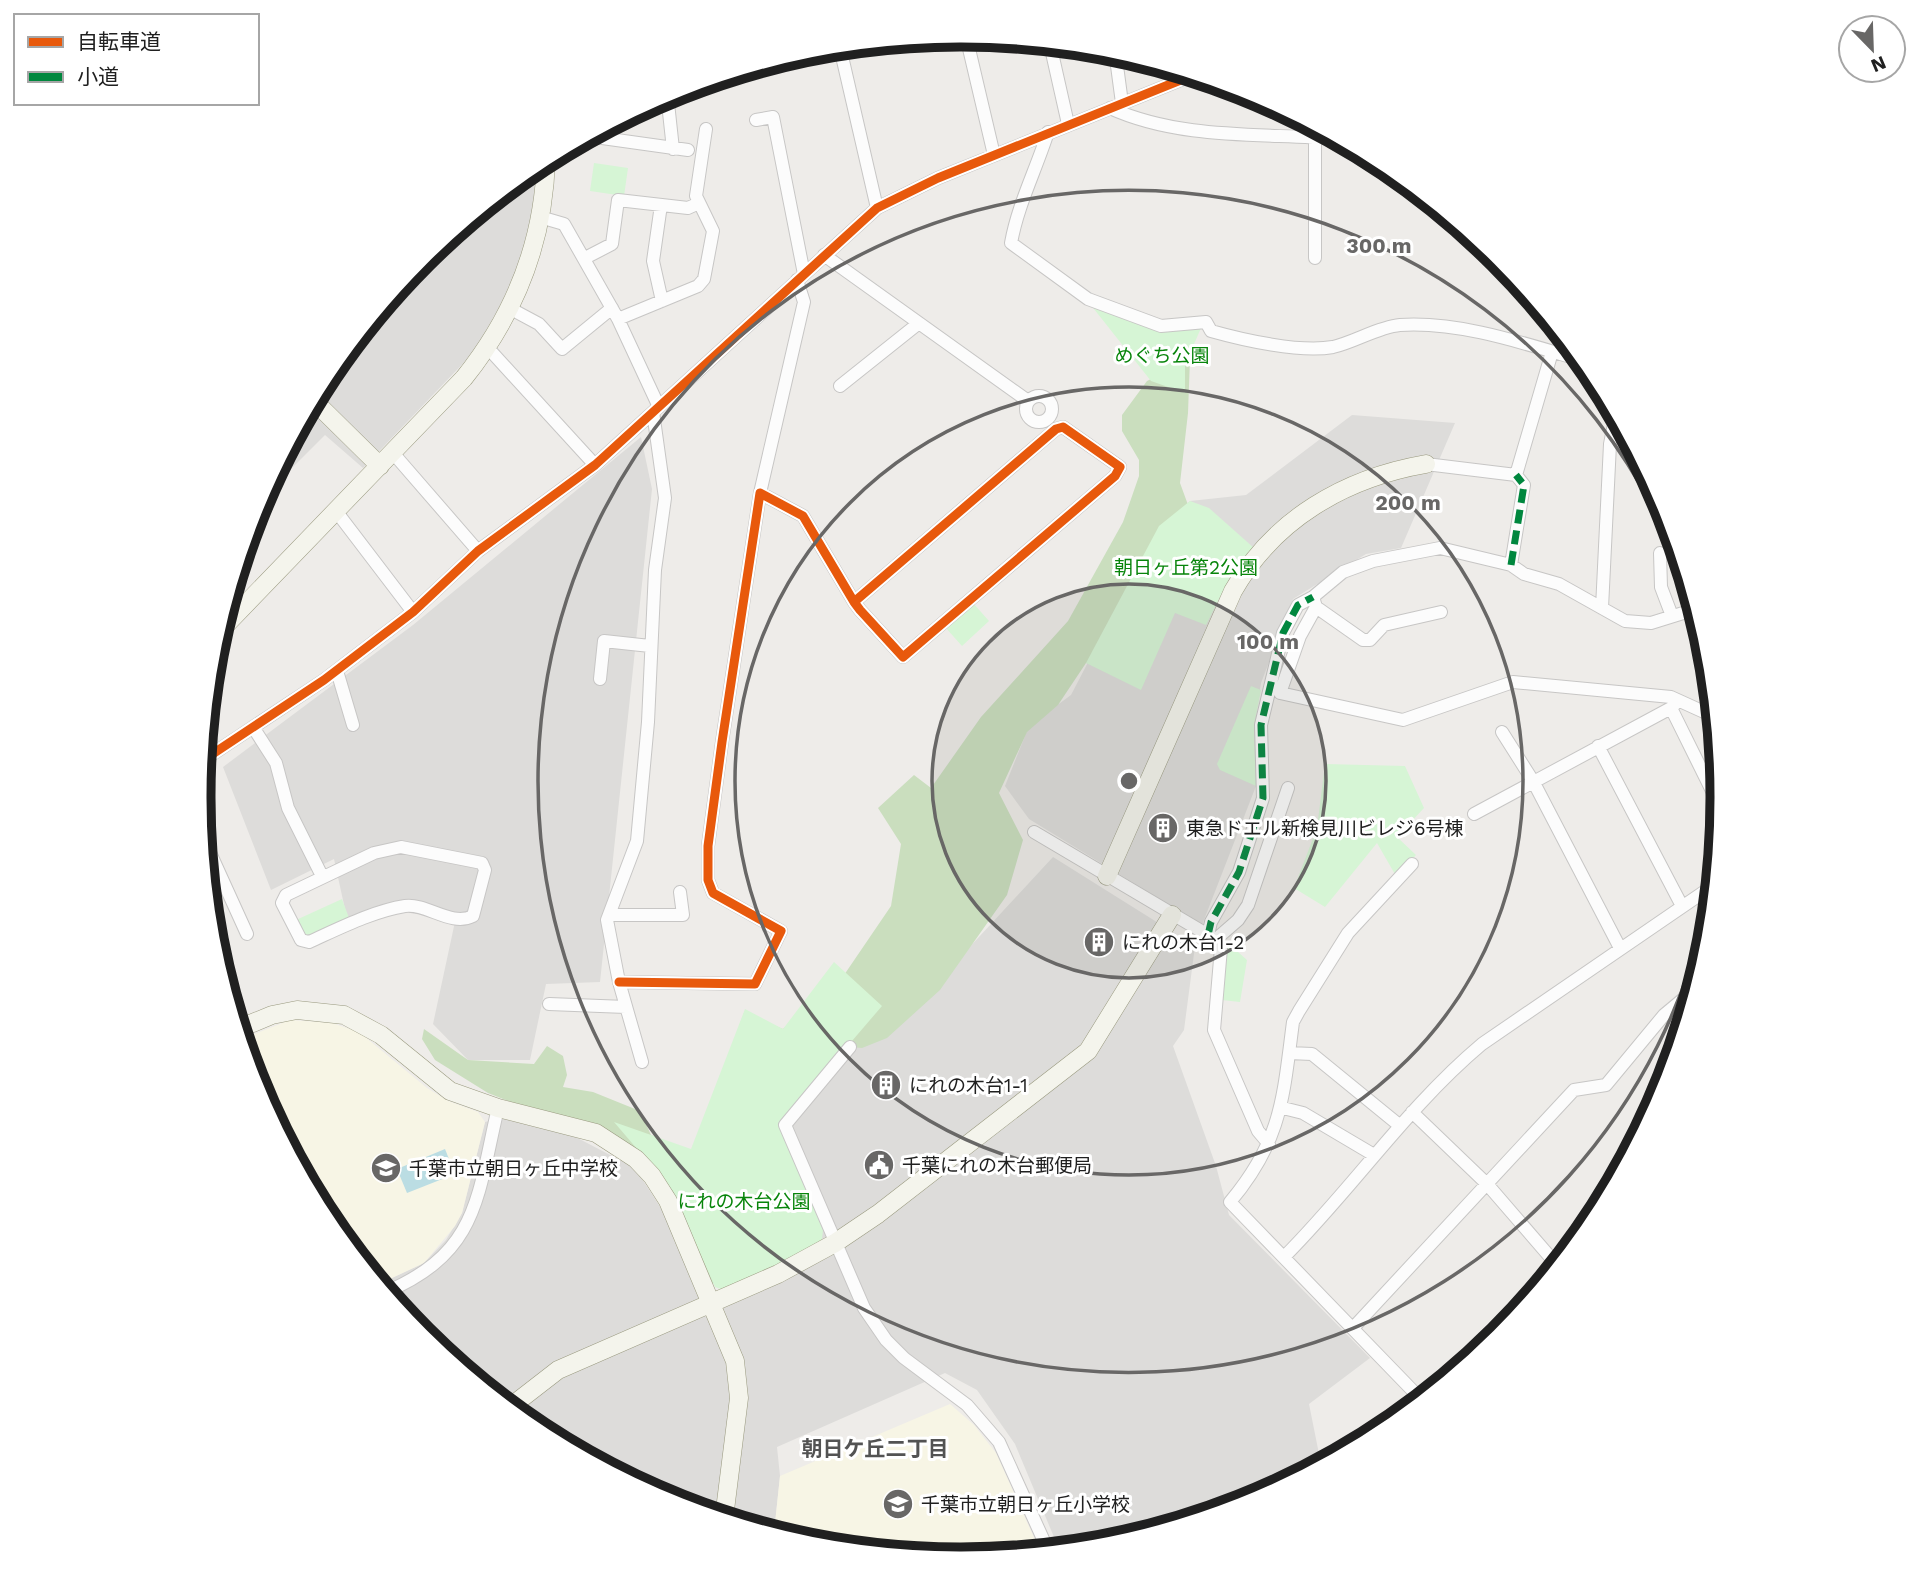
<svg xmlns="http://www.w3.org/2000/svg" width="1921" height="1594" font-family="'Work Sans','Noto Sans JP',sans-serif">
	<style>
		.residential { fill: #dddcda }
		.education { fill: #f7f5e5 }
		.forest { fill: #cadebe }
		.park { fill: #d6f5d5 }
		.water { fill: #bbdde3 }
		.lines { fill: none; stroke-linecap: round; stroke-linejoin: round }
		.street-casing { stroke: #c7c6c5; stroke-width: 14 }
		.secondary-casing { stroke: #99997f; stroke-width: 19 }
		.street { stroke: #fcfcfc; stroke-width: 12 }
		.secondary { stroke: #f4f4ec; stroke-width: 18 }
		.quiet { stroke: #00873e; stroke-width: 7; stroke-dasharray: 14 7; stroke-linecap: butt }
		.cycleway-casing { stroke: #fff; stroke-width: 13 }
		.cycleway { stroke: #e8590c; stroke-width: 9 }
		.ring { fill: none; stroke: #686766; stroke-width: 3.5 }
		.labels { text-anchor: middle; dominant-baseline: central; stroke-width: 6; stroke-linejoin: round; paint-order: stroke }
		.park-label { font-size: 19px; fill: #08850b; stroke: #fff }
		.poi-label { font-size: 19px; fill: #202020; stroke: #fff; text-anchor: start }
		.neighbourhood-label { font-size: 21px; font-weight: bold; fill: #535353; stroke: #fff }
		.rim { fill: none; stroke: #202020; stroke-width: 9 }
		.centre { fill: #686766; stroke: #fff; stroke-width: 3.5 }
		.ring-label { font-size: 21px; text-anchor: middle; font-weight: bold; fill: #686766; stroke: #fff; stroke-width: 6; stroke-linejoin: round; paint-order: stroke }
	</style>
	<rect width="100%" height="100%" fill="#eeece9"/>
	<path class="residential" d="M535 165 534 222 508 292 473 353 363 468 325 435 259 501 327 373 422 258Z
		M1352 415 1455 423 1401 548 1366 554 1293 599 1261 683 1254 726 1256 786 1202 925 1029 819 1005 786 1029 726 1071 695 1159 526 1190 501 1246 495Z
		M641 437 652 489 600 982 546 984 530 1060H468L433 1024 456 917 407 904 348 923 334 859 271 890 223 767 413 625Z
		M1053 857 1195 946 1184 1030 1173 1046 1216 1166 1229 1215 1370 1358 1309 1404 1321 1464 1252 1501 1109 1544 1059 1549 1015 1444 977 1390 945 1373 777 1447 780 1476 774 1533 669 1501 537 1430 421 1336 379 1284 424 1263 446 1240 462 1213 485 1122 505 1117 566 1132 635 1168 666 1216 702 1296 724 1290 823 1229 779 1126 882 1006 966 951Z"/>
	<path class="education" d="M290 1020 332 1023 359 1032 427 1088 448 1101 478 1112 485 1122 462 1213 455 1226 424 1263 379 1284 327 1220 256 1088 242 1039Z
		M950 1404 974 1425 996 1453 1040 1551 960 1559 811 1544 774 1533 780 1476Z"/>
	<path class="forest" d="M1191 331 1188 413 1180 483 1191 513 1118 670 1086 663 1058 705 1027 732 999 793 1023 840 1007 895 940 990 887 1038 862 1048 850 1047 779 1126 822 1239 821 1245 720 1284 709 1283 641 1154 488 1093 435 1060 422 1039 424 1029 468 1060 534 1064 547 1046 563 1056 567 1075 563 1087 593 1092 640 1111 651 1135 693 1152 744 1013 783 1029 842 978 891 906 901 844 878 808 914 775 931 788 981 717 1068 621 1123 522 1139 476V460L1122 431V415L1147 381 1167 371Z"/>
	<path class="park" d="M594 163 628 168 624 196 590 191Z
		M1090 304 1163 331 1201 328 1185 365V393L1151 381Z
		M1190 501 1209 508 1254 548 1230 577 1206 625 1175 613 1141 690 1086 663 1159 526Z
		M973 603 989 621 962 646 945 627Z
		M1251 686 1261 690 1254 726 1256 786 1220 770 1217 764Z
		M1325 764 1405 766 1424 808 1397 837 1416 855 1396 876 1377 843 1325 907 1294 888 1317 828Z
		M342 899 349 918 309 936 303 934 296 920Z
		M1228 943 1247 960 1240 1002 1222 1000Z
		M834 962 882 1006 779 1126 823 1230 822 1239 786 1261 724 1290 715 1287 673 1191 614 1122 691 1149 745 1009 783 1029Z"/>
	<path class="water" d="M445 1149 455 1174 407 1193 397 1169Z"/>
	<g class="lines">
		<g class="street-casing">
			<path id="street" d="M966 36 994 155
				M1050 44 1068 124
				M1115 51 1122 103
				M841 52 877 208
				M795 55 863 50
				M667 94 673 149
				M1110 108C1181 140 1261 133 1337 139
				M756 120 773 117 804 274
				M1048 132C1036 170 1018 204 1011 243L1088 299 1161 326 1206 322 1211 331C1243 340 1300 353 1333 347 1355 342 1378 327 1400 325 1460 321 1526 344 1584 361
				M588 136 688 150
				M661 205 653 261 662 301
				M540 217 564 224 618 319 659 407
				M824 255 1028 401
				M585 258 612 244 618 200 688 208 699 203
				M1315 258V137
				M511 309 539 324 562 349 612 308
				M618 319 698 286 704 279 713 231 696 196 706 129
				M488 348 595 465
				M840 386 919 323
				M1026 409a13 13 0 1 1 26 0a13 13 0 1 1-26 0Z
				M393 453 478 551
				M1426 464 1516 475 1552 352
				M760 493 804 302 797 280
				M336 511 413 612
				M1660 553 1661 587 1672 616
				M1511 565 1524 485 1516 475
				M1316 607 1363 640H1370L1384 625 1441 612
				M1602 608 1610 444 1616 414
				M1696 609 1651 623 1625 621 1559 584 1524 574 1511 565 1440 548 1373 561 1343 572 1313 597 1316 607 1300 636 1280 693 1403 720 1513 682 1671 697 1715 717
				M337 671 353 725
				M600 679 604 641 650 646
				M1671 708 1721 809
				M253 727 276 763 288 808 322 876
				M1502 732 1533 781 1620 948
				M1598 746 1682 906
				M202 761 324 680 413 612 478 551 595 465 877 208 938 178 1193 75
				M1474 814 1671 708 1678 701
				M1034 832 1208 935 1221 948 1214 1030 1258 1131 1269 1144
				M202 835 247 934
				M401 847 482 863 485 870 473 916C451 927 427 903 405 906 373 911 338 929 309 942L301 940 282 903 286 895 374 853Z
				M1412 864 1348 933 1299 1011 1293 1022C1283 1098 1282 1140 1230 1202L1414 1392V1406
				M610 915H683L680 892
				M1208 935 1211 922 1239 872 1263 798 1261 725 1283 633 1298 605 1313 597
				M1215 940 1238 920 1248 905 1288 788
				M619 982 755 984 781 931 713 893 708 880V846L722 742 760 493 803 516 854 602 860 610 903 657 1115 476 1120 467 1063 427 1056 429 854 602
				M549 1004 626 1007
				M850 1047 785 1125 864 1308 886 1340 904 1358 967 1405 999 1442 1048 1550
				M1289 1053 1312 1054 1399 1125
				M642 1062 619 982 607 920 637 841 648 722 655 570 665 498 653 412
				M1283 1108 1303 1113 1374 1155
				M1412 1112 1487 1184 1557 1265
				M1284 1257C1353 1188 1407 1107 1482 1044L1714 885
				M386 1292C479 1252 477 1197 498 1108
				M1353 1328 1574 1090 1606 1085 1664 1015 1694 990"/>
		</g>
		<g class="secondary-casing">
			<path id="secondary" d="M313 400 380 466
				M217 634 464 378C516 313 544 242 546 159
				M1107 876 1233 591C1274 519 1345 478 1426 464
				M238 1029 272 1015 297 1010 344 1015 381 1035 450 1091 498 1108 596 1133 636 1159 652 1176 668 1201 735 1361 739 1398 724 1518
				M509 1408 558 1370 778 1274 835 1243 878 1214 1088 1051 1172 915"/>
		</g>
		<use href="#street" class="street"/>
		<use href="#secondary" class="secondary"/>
		<path class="quiet" d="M1511 565 1524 485 1516 475
			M1208 935 1211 922 1239 872 1263 798 1261 725 1283 633 1298 605 1313 597"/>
		<g class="cycleway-casing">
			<path id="cycleway" d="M202 761 324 680 413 612 478 551 595 465 877 208 938 178 1193 75
				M619 982 755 984 781 931 713 893 708 880V846L722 742 760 493 803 516 854 602 860 610 903 657 1115 476 1120 467 1063 427 1056 429 854 602"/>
		</g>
		<use href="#cycleway" class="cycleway"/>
	</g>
	<circle cx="1129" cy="781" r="197" fill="#686766" fill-opacity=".12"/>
	<g class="ring">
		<circle cx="1129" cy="781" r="197"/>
		<circle cx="1129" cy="781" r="394"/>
		<path d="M1720 776A591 591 0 1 1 1710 673"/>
	</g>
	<defs>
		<g id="building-disc" transform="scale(1.575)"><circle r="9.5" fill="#686766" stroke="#fff"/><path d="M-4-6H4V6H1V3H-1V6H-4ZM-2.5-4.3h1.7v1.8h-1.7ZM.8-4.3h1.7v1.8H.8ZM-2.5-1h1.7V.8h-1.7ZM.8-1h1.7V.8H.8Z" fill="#fff"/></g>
		<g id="civic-disc" transform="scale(1.575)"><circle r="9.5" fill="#686766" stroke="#fff"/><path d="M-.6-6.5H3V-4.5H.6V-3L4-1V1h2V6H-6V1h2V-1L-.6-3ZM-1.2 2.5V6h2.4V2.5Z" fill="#fff"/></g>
		<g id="school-disc" transform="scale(1.575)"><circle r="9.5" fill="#686766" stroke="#fff"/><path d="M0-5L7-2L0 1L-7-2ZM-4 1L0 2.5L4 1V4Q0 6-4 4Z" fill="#fff"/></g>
	</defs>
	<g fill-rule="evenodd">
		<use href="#building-disc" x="1163" y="828"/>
		<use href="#building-disc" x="1099" y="942"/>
		<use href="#building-disc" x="886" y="1085"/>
		<use href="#civic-disc" x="879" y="1165"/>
		<use href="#school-disc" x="386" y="1168"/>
		<use href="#school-disc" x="898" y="1504"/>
	</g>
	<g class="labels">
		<g class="park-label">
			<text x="1162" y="355">めぐち公園</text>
			<text x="1186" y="567">朝日ヶ丘第2公園</text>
			<text x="744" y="1201">にれの木台公園</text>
		</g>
		<g class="poi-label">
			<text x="1186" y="828">東急ドエル新検見川ビレジ6号棟</text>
			<text x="1122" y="942">にれの木台1-2</text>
			<text x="909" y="1085">にれの木台1-1</text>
			<text x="902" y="1165">千葉にれの木台郵便局</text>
			<text x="409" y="1168">千葉市立朝日ヶ丘中学校</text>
			<text x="921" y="1504">千葉市立朝日ヶ丘小学校</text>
		</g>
		<g class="neighbourhood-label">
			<text x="875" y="1448">朝日ケ丘二丁目</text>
		</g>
	</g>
	<path d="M0 0H1921V1594H0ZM960 47H961A749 749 0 0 1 1710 796V798A749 749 0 0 1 961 1547H960A749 749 0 0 1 211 798V796A749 749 0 0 1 960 47Z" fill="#fff" fill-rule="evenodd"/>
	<path class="rim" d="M960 47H961A749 749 0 0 1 1710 796V798A749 749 0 0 1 961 1547H960A749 749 0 0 1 211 798V796A749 749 0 0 1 960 47Z"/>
	<circle cx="1129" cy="781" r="10" class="centre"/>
	<g class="ring-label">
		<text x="1379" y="253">300 m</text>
		<text x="1408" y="510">200 m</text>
		<text x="1268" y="649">100 m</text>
	</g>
	<rect x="14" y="14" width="245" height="91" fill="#ffffff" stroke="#a6a6a6" stroke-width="2"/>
	<rect x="28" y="37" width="35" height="10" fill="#e8590c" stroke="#a6a6a6" stroke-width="2"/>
	<text x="77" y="49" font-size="21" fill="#202020">自転車道</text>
	<rect x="28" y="72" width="35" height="10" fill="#00873e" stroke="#a6a6a6" stroke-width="2"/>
	<text x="77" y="84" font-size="21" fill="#202020">小道</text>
	<g transform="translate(1872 49) rotate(157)"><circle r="33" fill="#ffffff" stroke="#a6a6a6" stroke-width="2"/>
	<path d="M0-5L12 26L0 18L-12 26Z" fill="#686766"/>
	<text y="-10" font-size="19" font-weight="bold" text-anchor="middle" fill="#202020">N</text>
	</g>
</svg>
